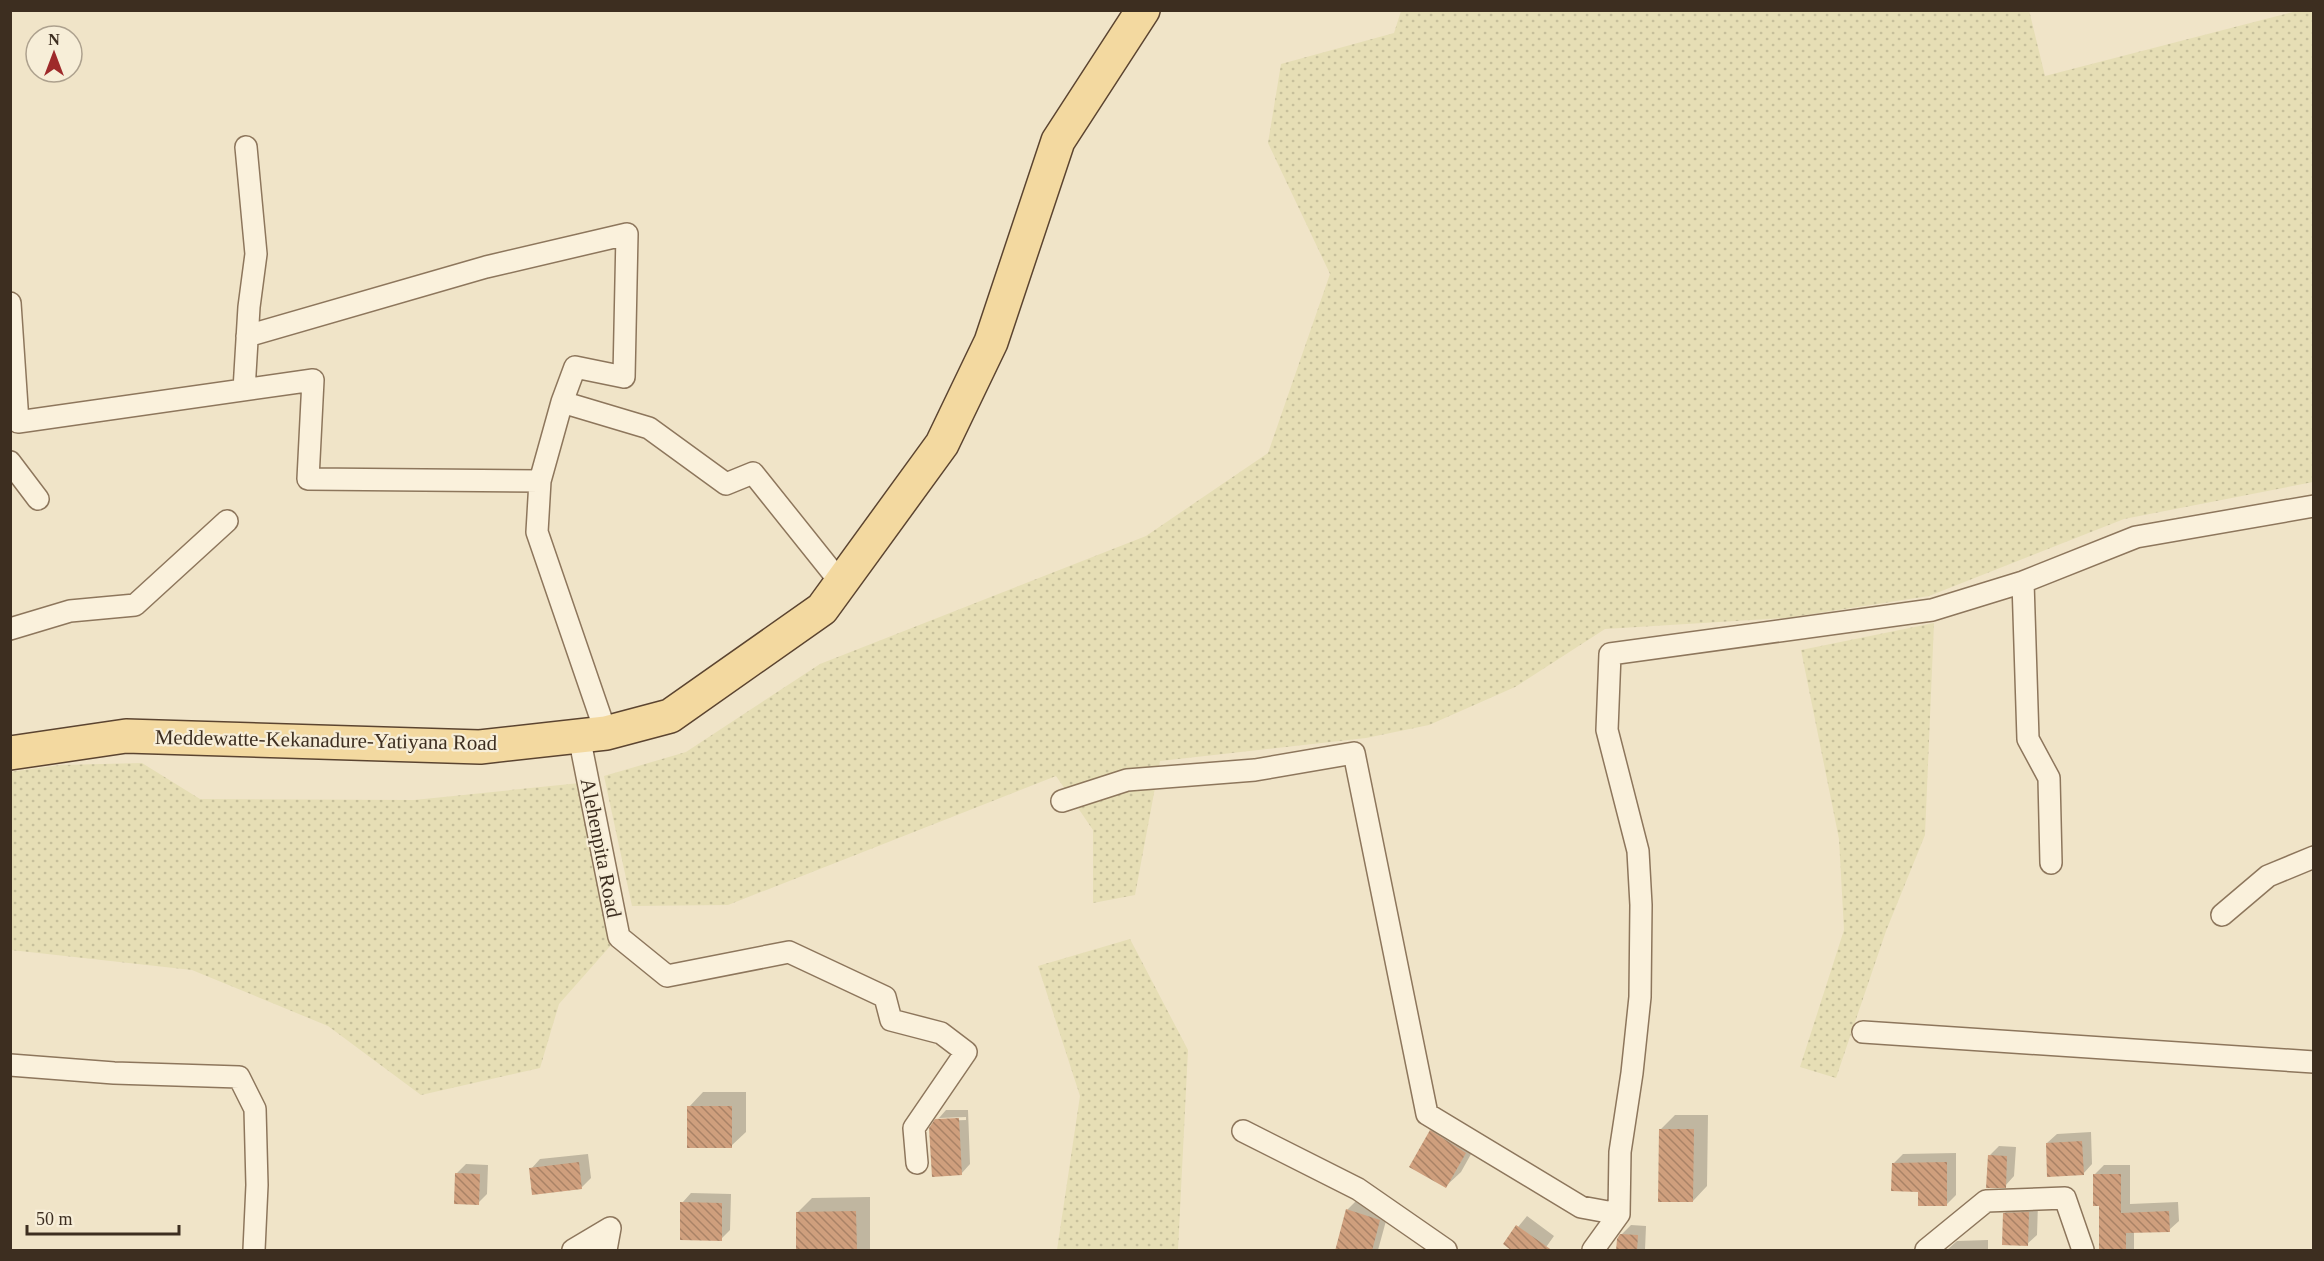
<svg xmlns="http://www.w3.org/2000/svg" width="2324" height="1261" font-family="'Times New Roman',serif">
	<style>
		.farmland { fill: url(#farmland-dots) }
		.shadow { fill: #0003 }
		.building { fill: url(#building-back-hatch) }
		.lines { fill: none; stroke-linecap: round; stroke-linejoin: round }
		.street-casing { stroke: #8d765c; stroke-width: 24 }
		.primary-casing { stroke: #5b4430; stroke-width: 36 }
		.street { stroke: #faf1dc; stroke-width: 21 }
		.primary { stroke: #f3d9a0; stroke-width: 33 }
		.labels { text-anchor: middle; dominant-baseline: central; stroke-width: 4.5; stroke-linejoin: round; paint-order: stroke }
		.street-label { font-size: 21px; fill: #3d2e20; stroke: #f7eed8 }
	</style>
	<defs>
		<pattern id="farmland-dots" width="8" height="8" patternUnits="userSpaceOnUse" patternTransform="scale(1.5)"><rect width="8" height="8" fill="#e6deb5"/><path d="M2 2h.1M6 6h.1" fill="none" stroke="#c6bf9b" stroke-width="1.8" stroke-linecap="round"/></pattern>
		<pattern id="building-back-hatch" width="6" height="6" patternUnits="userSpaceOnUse" patternTransform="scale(1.5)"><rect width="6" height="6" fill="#cf9f7d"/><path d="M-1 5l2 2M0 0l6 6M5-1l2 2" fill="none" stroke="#a98266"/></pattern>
	</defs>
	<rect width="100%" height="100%" fill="#f0e4c8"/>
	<path class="farmland" d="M2029 10 2045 76 2297 11H2313V482L2124 519 1929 596 1786 618 1605 629 1515 687 1429 725 1366 738 1160 761 1135 895 1093 903V830L1056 776 728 905 632 906 604 776 686 752 820 664 1146 536 1268 453 1330 274 1268 143 1281 64 1394 33 1401 11Z
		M1934 623 1925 835 1886 931 1836 1078 1800 1067 1844 930 1839 839 1801 650Z
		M142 763 200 799 414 800 580 783 612 944 559 1004 540 1068 421 1095 328 1026 192 970 11 950 10 772 61 765Z
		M1130 939 1188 1050 1178 1250H1057L1080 1096 1038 966Z"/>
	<path class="shadow" d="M703 1092H746V1132L731 1146 689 1107Z
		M946 1110H968L970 1164 961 1174 936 1120 938 1119V1121L966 1120V1117L939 1118Z
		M1675 1115H1708L1707 1186 1693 1201 1660 1130Z
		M1445 1117 1480 1138 1461 1172 1446 1186 1431 1131Z
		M2091 1132 2092 1164 2083 1174 2047 1143 2057 1134Z
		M1999 1146 2016 1147 2014 1176 2005 1186 1989 1156Z
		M1956 1153V1195L1946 1205 1919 1190 1893 1164 1903 1154Z
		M588 1154 591 1178 581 1188 531 1169 540 1159Z
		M466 1164 488 1165 487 1194 478 1203 456 1174Z
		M2104 1165H2130V1204L2178 1202 2179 1221 2169 1230 2134 1231V1250H2100V1205L2095 1174Z
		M691 1193 731 1194 730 1230 721 1239 682 1203Z
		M870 1197V1250H798L797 1213 812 1198Z
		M1357 1200 1389 1210 1378 1250H1337L1347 1210Z
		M2038 1203 2037 1235 2027 1244 2004 1214 2014 1204Z
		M1527 1216 1554 1236 1544 1250 1505 1243Z
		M1631 1225 1646 1226 1645 1250H1618L1621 1235Z
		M1988 1240V1250H1947L1957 1241Z"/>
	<path class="building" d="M687 1106H732V1148H687Z
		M959 1118 962 1175 932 1177 929 1128 935 1119Z
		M1659 1129H1694L1693 1202H1658Z
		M1430 1130 1466 1153 1446 1188 1409 1167Z
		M2082 1141 2084 1175 2047 1177 2046 1143Z
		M1988 1155 2007 1156 2006 1188H1986Z
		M579 1162 582 1189 532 1195 529 1168Z
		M1947 1162V1206H1918V1192L1891 1191 1892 1163Z
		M455 1173 480 1174 479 1205 454 1204Z
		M2093 1174H2121V1213L2169 1211 2170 1232 2126 1233V1251H2099V1206H2093Z
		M680 1202 722 1203V1241L680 1240Z
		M1346 1209 1380 1220 1372 1251H1335Z
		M856 1211 857 1251H796V1212Z
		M2029 1212 2028 1246 2002 1245 2003 1213Z
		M1516 1225 1553 1251H1512L1503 1244Z
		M1620 1234 1638 1235 1637 1251H1616L1617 1239Z"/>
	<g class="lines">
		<g class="street-casing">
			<path id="street" d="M10 303 18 422 313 380 308 479 540 481 537 532 606 733
				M247 336 486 267 627 234 624 377 575 367 562 402 540 481
				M244 390 249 307 256 254 246 147
				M562 402 649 428 726 484 753 473 841 583
				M10 462 38 499
				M2023 582 2028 739 2049 778 2051 863
				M10 629 70 611 135 605 227 521
				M579 736 619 937 667 976 789 952 885 997 891 1020 941 1033 966 1052 914 1128 917 1163
				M1062 801 1127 780 1255 770 1354 753 1427 1114 1581 1207 1619 1214 1593 1250
				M2222 915 2268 876 2314 857
				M1863 1032 2314 1062
				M10 1065 114 1073 239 1077 255 1109 257 1185 254 1250
				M1243 1131 1358 1189 1446 1250
				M1619 1214 1620 1152 1632 1073 1640 997 1641 905 1638 851 1607 730 1610 654 1932 610 2023 582 2136 537 2314 506
				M573 1250 610 1228 606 1250
				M1926 1250 1986 1201 2065 1198 2083 1250"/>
		</g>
		<g class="primary-casing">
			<path id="primary" d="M10 753 126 736 480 747 606 733 670 716 822 609 942 444 991 342 1058 141 1143 10"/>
		</g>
		<use href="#street" class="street"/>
		<use href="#primary" class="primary"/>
	</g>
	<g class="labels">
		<g class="street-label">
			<text transform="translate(326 740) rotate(1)">Meddewatte-Kekanadure-Yatiyana Road</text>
			<text transform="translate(601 848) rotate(79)">Alehenpita Road</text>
		</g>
	</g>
	<rect width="2324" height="1261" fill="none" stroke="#3d2e20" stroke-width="24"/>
	<g transform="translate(54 54)"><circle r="28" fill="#f7eed8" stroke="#ada18e" stroke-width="1.5"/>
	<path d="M0-4.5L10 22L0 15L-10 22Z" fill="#9e2a2b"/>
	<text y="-9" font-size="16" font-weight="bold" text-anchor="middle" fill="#3d2e20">N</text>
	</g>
	<path d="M27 1225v9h152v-9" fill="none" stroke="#3d2e20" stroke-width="3"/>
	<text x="36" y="1225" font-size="18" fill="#3d2e20" stroke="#f7eed8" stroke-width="4.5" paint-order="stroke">50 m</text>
</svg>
